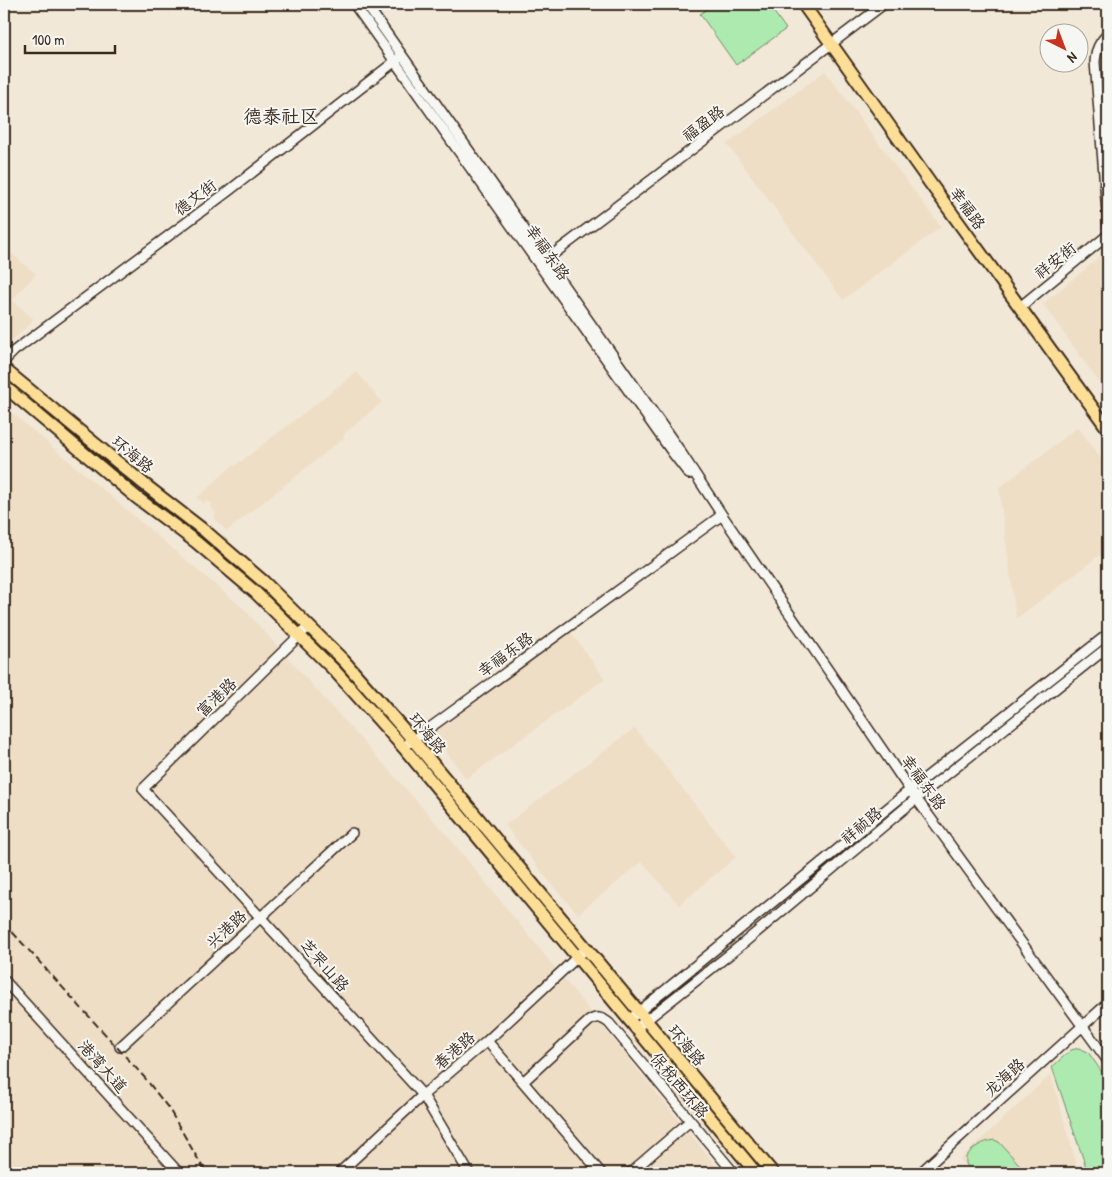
<svg xmlns="http://www.w3.org/2000/svg" width="1112" height="1177" font-family="'Patrick Hand','LXGW WenKai TC',sans-serif">
	<style>
		.built { fill: #efdec6 }
		.green { fill: #adeab0; stroke: #748a67 }
		.lines { fill: none; stroke-linecap: round; stroke-linejoin: round }
		.minor-casing { stroke: #3b2a1e; stroke-width: 12 }
		.major-casing { stroke: #3b2a1e; stroke-width: 15 }
		.minor { stroke: #f6f6f2; stroke-width: 9 }
		.major { stroke: #fcde96; stroke-width: 11 }
		.rail { stroke: #3b2a1e; stroke-width: 2; stroke-dasharray: 8 4; stroke-linecap: butt }
		.labels { text-anchor: middle; dominant-baseline: central; stroke-width: 4; stroke-linejoin: round; paint-order: stroke }
		.street-label { font-size: 16px; fill: #3b2a1e; stroke: #f6f6f2 }
		.quarter-label { font-size: 19px; fill: #3b2a1e; stroke: #f6f6f2 }
	</style>
	<rect width="100%" height="100%" fill="#f2e8d8"/>
	<filter id="ink" filterUnits="userSpaceOnUse"><feTurbulence type="fractalNoise" baseFrequency=".02" numOctaves="2"/><feDisplacementMap in="SourceGraphic" scale="10" xChannelSelector="R" yChannelSelector="G"/><feConvolveMatrix kernelMatrix="1 2 1 2 8 2 1 2 1" color-interpolation-filters="sRGB"/></filter>
	<g filter="url(#ink)">
		<path class="built" d="M1108 43V131L1101 58 1105 46Z
			M825 71 941 227 843 300 727 144Z
			M4 247 36 274 12 300 33 318 30 324 4 347Z
			M1108 250V395L1043 304Z
			M357 372 382 402 344 434V438L227 531 213 518 216 513 210 507 211 505 206 501 204 503 197 498 233 465 235 466Z
			M4 406 244 609 448 836 722 1173H4Z
			M1078 427 1108 468V549L1016 619 999 488Z
			M570 631 605 679 466 779 433 734Z
			M635 728 736 857 679 905 642 862 578 914 551 884 505 825Z
			M1051 1074 1079 1173H973L960 1159Z"/>
		<path class="green" d="M713 4H768L786 29 736 65 700 14Z
			M1079 1048 1088 1052 1108 1081V1173H1088L1052 1067 1071 1050Z
			M994 1140 999 1142 1027 1173H974L966 1164V1157C973 1147 982 1142 994 1140Z"/>
		<g class="lines">
			<g class="minor-casing">
				<path id="minor" d="M354 4 672 452 689 474
					M366 4 678 448 722 515 910 790 1108 1061
					M1108 34C1099 42 1096 50 1095 62L1108 225
					M543 262 884 4
					M1020 307 1108 235
					M4 361 14 351 226 193 398 59
					M309 626 143 789 423 1095 469 1173
					M409 743 722 515
					M4 980 179 1173
					M635 1015 910 790 1108 634
					M635 1029 740 946 917 798 1108 647
					M487 1041 523 1082 589 1021C597 1016 601 1017 609 1023L734 1173
					M120 1047 352 833
					M523 1082 601 1173
					M339 1173 423 1095 487 1041 587 948
					M630 1173 690 1121
					M920 1173 1108 1003"/>
			</g>
			<g class="major-casing">
				<path id="major" d="M803 4 930 183 1108 429
					M4 369 144 484 206 532 264 582 344 661 413 740 773 1173
					M4 386 136 497 196 542 255 592 335 671 404 748 756 1173"/>
			</g>
			<use href="#minor" class="minor"/>
			<use href="#major" class="major"/>
			<path class="rail" d="M4 923 145 1078 169 1109 206 1173"/>
		</g>
	</g>
	<g class="labels">
		<g class="street-label">
			<text transform="translate(703 123) rotate(-37)">福盈路</text>
			<text transform="translate(195 197) rotate(-37)">德文街</text>
			<text transform="translate(968 208) rotate(54)">幸福路</text>
			<text transform="translate(548 252) rotate(55)">幸福东路</text>
			<text transform="translate(1055 260) rotate(-39)">祥安街</text>
			<text transform="translate(133 454) rotate(39)">环海路</text>
			<text transform="translate(505 654) rotate(-36)">幸福东路</text>
			<text transform="translate(216 697) rotate(-44)">富港路</text>
			<text transform="translate(428 733) rotate(50)">环海路</text>
			<text transform="translate(924 782) rotate(54)">幸福东路</text>
			<text transform="translate(861 825) rotate(-40)">祥祯路</text>
			<text transform="translate(226 929) rotate(-43)">兴港路</text>
			<text transform="translate(325 965) rotate(48)">芝罘山路</text>
			<text transform="translate(687 1045) rotate(50)">环海路</text>
			<text transform="translate(454 1050) rotate(-41)">春港路</text>
			<text transform="translate(103 1066) rotate(48)">港湾大道</text>
			<text transform="translate(1004 1077) rotate(-42)">龙海路</text>
			<text transform="translate(680 1085) rotate(50)">保税西环路</text>
		</g>
		<g class="quarter-label">
			<text x="281" y="116">德泰社区</text>
		</g>
	</g>
	<rect width="1112" height="1177" fill="none" stroke="#f6f6f2" stroke-width="20"/>
	<rect x="10" y="10" width="1092" height="1157" fill="none" stroke="#3b2a1e" stroke-width="2" filter="url(#ink)"/>
	<g transform="translate(1064 48) rotate(138)"><circle r="24" fill="#f6f6f2" stroke="#aba49d"/>
	<path d="M0-4L9 19L0 12L-9 19Z" fill="#c8321e"/>
	<text y="-8" font-size="14" font-weight="bold" text-anchor="middle" fill="#3b2a1e">N</text>
	</g>
	<path d="M25 45v8h90v-8" fill="none" stroke="#3b2a1e" stroke-width="2.5"/>
	<text x="32" y="45" font-size="15" fill="#3b2a1e" stroke="#f6f6f2" stroke-width="4" paint-order="stroke">100 m</text>
</svg>
